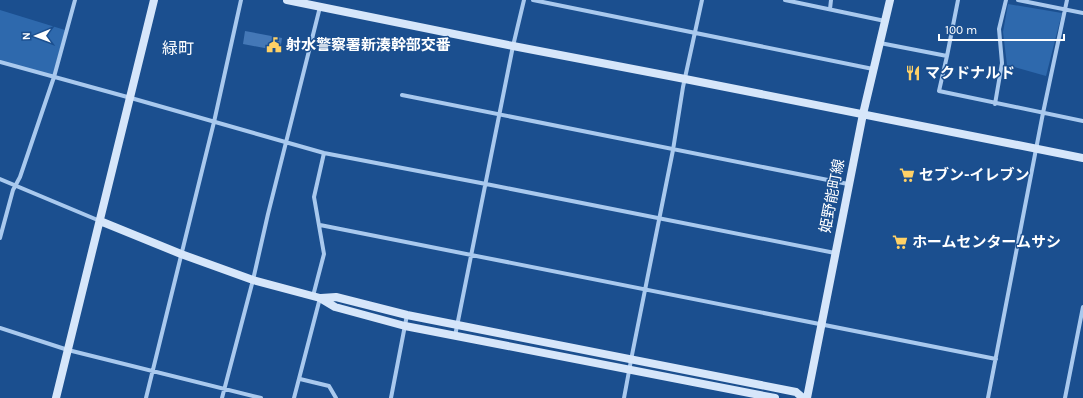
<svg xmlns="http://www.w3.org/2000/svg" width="1083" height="398" font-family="Karla,'Noto Sans JP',sans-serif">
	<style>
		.green { fill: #2e69ad }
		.building { fill: #4478b7 }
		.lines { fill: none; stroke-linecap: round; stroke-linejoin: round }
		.street { stroke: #a9c9ee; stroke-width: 4 }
		.secondary { stroke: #d6e6fa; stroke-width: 8 }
		.labels { text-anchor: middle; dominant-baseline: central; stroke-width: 3; stroke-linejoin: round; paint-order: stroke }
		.poi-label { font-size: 15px; font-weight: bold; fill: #fff; stroke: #1b4f8f; text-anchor: start }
		.street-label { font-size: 15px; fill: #fff; stroke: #1b4f8f }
		.neighbourhood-label { font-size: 16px; fill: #fff; stroke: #1b4f8f }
	</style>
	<rect width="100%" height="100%" fill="#1b4f8f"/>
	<path class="green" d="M1008 4 1062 13 1046 76 1007 65 1003 32Z
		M0 10 65 30 53 75 0 62Z"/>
	<path class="building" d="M245 31 282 38 280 51 243 44Z"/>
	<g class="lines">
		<path class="street" d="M533 0 873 69
			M785 0 885 21
			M1018 0 1083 13
			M830 9 831 0
			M880 43 947 56 939 91 1083 121
			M947 56 958 0
			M0 62 131 98 324 153 486 184 835 253
			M402 95 848 184
			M995 104 1002 63 999 29 1006 0
			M0 179 100 221
			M320 225 996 359
			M0 238 13 190 20 177 54 77 75 0
			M313 296 324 254 314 197 324 153
			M0 328 68 350 261 398
			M455 336 513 46 524 0
			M300 379 329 386 336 398
			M146 398 214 122 241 0
			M222 398 253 280 268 214 320 7
			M294 398 320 298
			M391 398 407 315
			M624 398 632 355 673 150 683 87 702 0
			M988 398 1043 113 1067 0
			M1065 398 1083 307"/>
		<path class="secondary" d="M287 0 513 46 685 79 1083 158
			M100 221 181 254 253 280 320 298 335 307 405 326 775 398
			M321 298 336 297 407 315 796 392 803 398
			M56 398 154 0
			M807 398 863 114 890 0"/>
	</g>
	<defs>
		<g id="civic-bare" transform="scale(1.2)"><path d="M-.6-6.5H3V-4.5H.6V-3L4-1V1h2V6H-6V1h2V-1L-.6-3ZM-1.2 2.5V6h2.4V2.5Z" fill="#ffd166" stroke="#1b4f8f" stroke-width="2.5" paint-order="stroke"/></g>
		<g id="restaurant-bare" transform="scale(1.2)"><path d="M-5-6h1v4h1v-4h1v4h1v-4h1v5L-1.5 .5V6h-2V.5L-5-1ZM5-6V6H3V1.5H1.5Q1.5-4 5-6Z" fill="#ffd166" stroke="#1b4f8f" stroke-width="2.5" paint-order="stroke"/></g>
		<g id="supermarket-bare" transform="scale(1.2)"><path d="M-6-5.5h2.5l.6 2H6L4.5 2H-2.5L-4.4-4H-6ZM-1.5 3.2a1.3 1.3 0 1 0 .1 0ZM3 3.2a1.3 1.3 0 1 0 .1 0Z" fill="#ffd166" stroke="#1b4f8f" stroke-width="2.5" paint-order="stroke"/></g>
	</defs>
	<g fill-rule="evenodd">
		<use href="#civic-bare" x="274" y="45"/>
		<use href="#restaurant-bare" x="913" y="73"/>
		<use href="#supermarket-bare" x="907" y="175"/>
		<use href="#supermarket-bare" x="900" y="242"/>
	</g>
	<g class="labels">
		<g class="poi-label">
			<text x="286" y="45">射水警察署新湊幹部交番</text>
			<text x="925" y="73">マクドナルド</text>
			<text x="919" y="175">セブン-イレブン</text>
			<text x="912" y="242">ホームセンタームサシ</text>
		</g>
		<g class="street-label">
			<text transform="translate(832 196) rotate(-79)">姫野能町線</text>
		</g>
		<g class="neighbourhood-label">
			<text x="178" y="48">緑町</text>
		</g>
	</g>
	<g transform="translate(36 36) rotate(269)" stroke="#1b4f8f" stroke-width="3" paint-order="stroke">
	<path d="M0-3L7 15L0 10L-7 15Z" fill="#ffffff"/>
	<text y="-6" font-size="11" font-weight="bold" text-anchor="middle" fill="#ffffff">N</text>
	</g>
	<path d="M939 34v6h125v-6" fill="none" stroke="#ffffff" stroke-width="2"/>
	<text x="945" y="34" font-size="12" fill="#ffffff" stroke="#1b4f8f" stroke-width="3" paint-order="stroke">100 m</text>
</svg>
